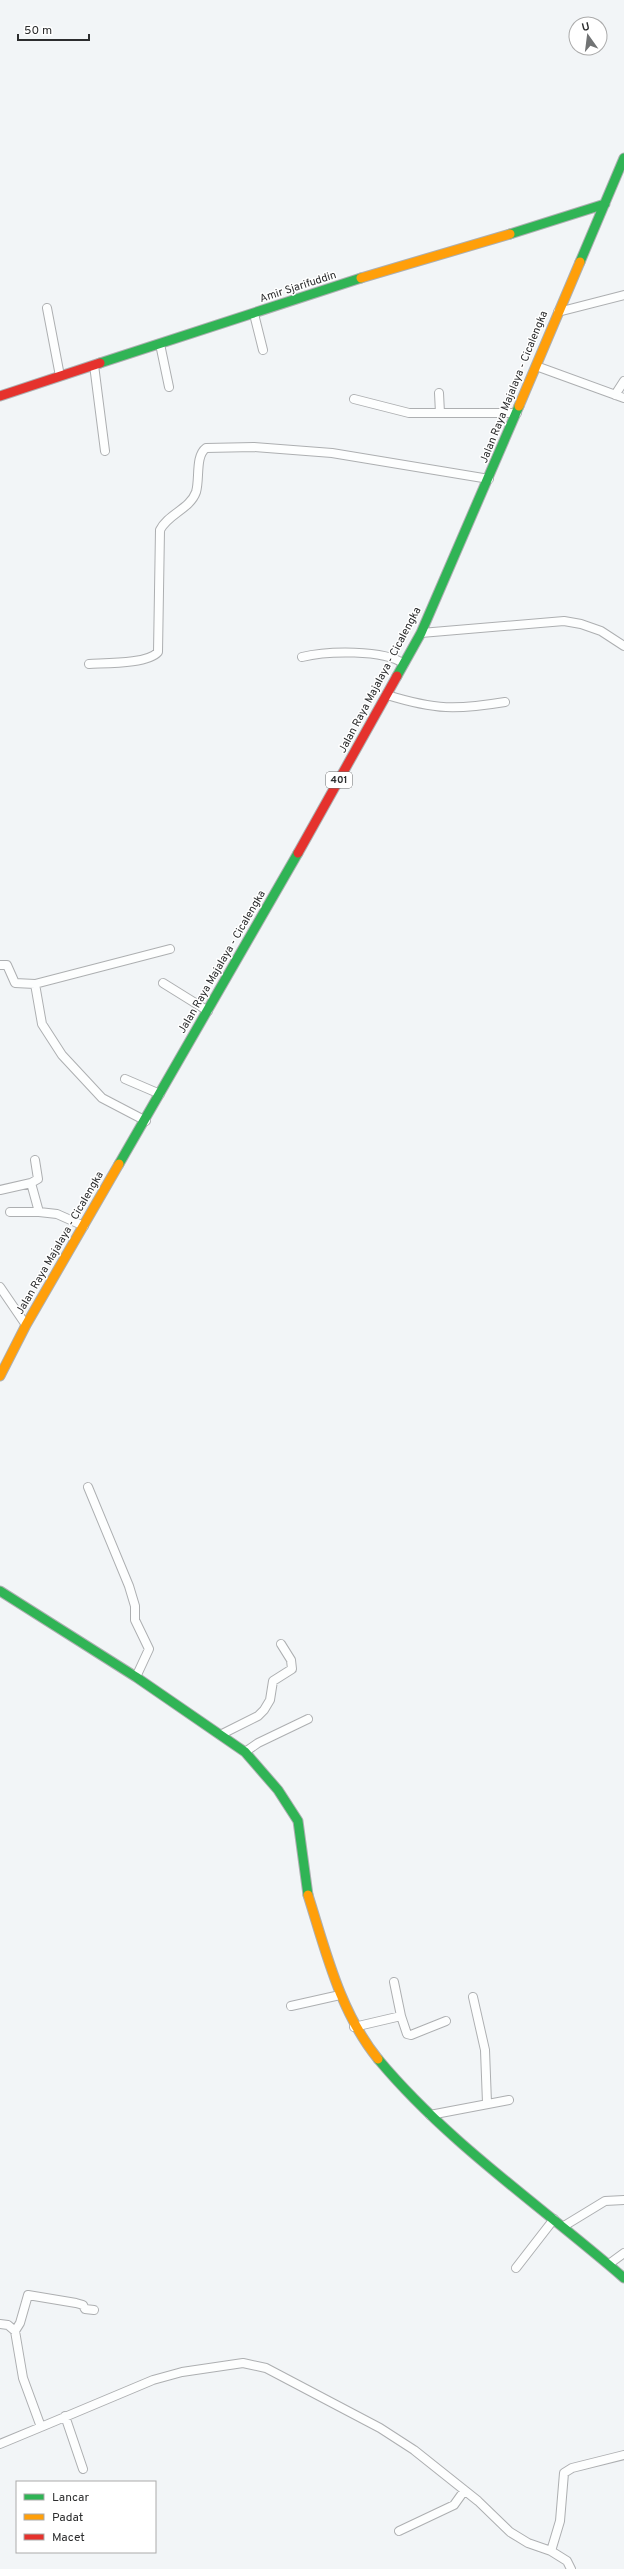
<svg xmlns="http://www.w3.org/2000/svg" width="624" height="2569" font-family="Overpass,sans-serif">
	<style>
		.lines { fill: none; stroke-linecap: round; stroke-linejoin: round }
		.street-casing { stroke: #adafb1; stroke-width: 10 }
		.fast-casing { stroke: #adafb1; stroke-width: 11 }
		.slow-casing { stroke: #adafb1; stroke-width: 11 }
		.jam-casing { stroke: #adafb1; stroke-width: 11 }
		.street { stroke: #fdfefe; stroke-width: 8 }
		.fast { stroke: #30b455; stroke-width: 9 }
		.slow { stroke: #ff9f0a; stroke-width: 9 }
		.jam { stroke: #e5322d; stroke-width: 9 }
		.labels { text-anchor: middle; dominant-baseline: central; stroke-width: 3; stroke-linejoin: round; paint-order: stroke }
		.shield { fill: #fff; stroke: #6b6c6d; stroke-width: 1 }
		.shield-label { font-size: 10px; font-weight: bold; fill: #2c2d2e }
		.street-label { font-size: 11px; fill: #2c2d2e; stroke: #fff }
	</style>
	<rect width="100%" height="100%" fill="#f2f5f7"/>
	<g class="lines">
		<g class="street-casing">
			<path id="street" d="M47 308 60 376
				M558 312 624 295
				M254 314 263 350
				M160 344 169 387
				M94 365 105 451
				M536 366 624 398
				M439 393 440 413H517
				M615 395 624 381
				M354 399 409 413H440
				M421 633 564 621 581 624 601 631 624 646
				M302 657C326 651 384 649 404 664
				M89 664C105 663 148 664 158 652L160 530C168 514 190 509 196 492 200 479 195 456 206 448L254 447 332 453 489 479
				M387 695C436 710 456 710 505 702
				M0 965H7L15 983 35 984 170 949
				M163 983 208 1011
				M35 984 42 1024 62 1055 102 1098 146 1121
				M125 1079 160 1094
				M31 1183 38 1179 35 1160
				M0 1190 31 1183 39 1212 57 1214 84 1226
				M10 1212H39
				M0 1287 26 1325
				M88 1487 129 1586 135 1606V1620L149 1649 136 1677
				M220 1735 258 1716 264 1710 270 1700 273 1681 292 1669 291 1660 281 1644
				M245 1752 258 1743 308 1719
				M394 1982 401 2016
				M473 1997 485 2050 487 2103
				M291 2006 340 1995
				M354 2027 401 2016 407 2034 411 2035 446 2021
				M430 2115 509 2100
				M564 2226 605 2201 624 2200
				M609 2264 624 2253
				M516 2268 554 2219
				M0 2324 8 2325 15 2331 23 2378 41 2427 0 2444
				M15 2331 20 2323 28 2295 76 2303 83 2305 85 2309 94 2310
				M65 2416 83 2469
				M41 2427 153 2380 182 2372 243 2363 266 2368 380 2428 414 2450 478 2501 510 2532 528 2543 551 2551 560 2521 564 2473 572 2468 624 2455
				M399 2531 454 2505 464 2491
				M551 2551 567 2561 571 2569"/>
		</g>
		<g class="fast-casing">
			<path id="fast" d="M510 234 605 204
				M580 262 624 158
				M100 363 361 278
				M397 676 421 633 519 406
				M119 1164 298 853
				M0 1591 136 1677 245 1752 278 1790 298 1821 308 1895
				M378 2059C448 2143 541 2206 624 2278"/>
		</g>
		<g class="slow-casing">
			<path id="slow" d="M361 278 510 234
				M519 406 580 262
				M0 1376 26 1325 119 1164
				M308 1895C326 1952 340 2012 378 2059"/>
		</g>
		<g class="jam-casing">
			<path id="jam" d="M0 396 100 363
				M298 853 397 676"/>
		</g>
		<use href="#street" class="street"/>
		<use href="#fast" class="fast"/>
		<use href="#slow" class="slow"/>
		<use href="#jam" class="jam"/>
	</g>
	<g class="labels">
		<rect class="shield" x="326" y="772" width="26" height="16" rx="3"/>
		<g class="shield-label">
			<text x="339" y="780">401</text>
		</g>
		<g class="street-label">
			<text transform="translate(298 287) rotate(-18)">Amir Sjarifuddin</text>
			<text transform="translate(514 387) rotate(-68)">Jalan Raya Majalaya - Cicalengka</text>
			<text transform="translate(380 680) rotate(-62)">Jalan Raya Majalaya - Cicalengka</text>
			<text transform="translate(222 962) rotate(-60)">Jalan Raya Majalaya - Cicalengka</text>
			<text transform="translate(60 1243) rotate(-60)">Jalan Raya Majalaya - Cicalengka</text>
		</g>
	</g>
	<rect x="16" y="2481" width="140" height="72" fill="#ffffff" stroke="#ababab"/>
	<rect x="24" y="2494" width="20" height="6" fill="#30b455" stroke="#ababab"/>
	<text x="52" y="2501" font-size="12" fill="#2c2d2e">Lancar</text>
	<rect x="24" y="2514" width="20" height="6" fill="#ff9f0a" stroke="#ababab"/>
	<text x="52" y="2521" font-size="12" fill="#2c2d2e">Padat</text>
	<rect x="24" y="2534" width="20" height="6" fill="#e5322d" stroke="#ababab"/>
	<text x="52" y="2541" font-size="12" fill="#2c2d2e">Macet</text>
	<g transform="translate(588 36) rotate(346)"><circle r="19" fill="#ffffff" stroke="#ababab"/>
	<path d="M0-3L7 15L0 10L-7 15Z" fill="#717374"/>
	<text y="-6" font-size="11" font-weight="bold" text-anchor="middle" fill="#2c2d2e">U</text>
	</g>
	<path d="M18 34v6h71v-6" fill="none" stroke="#2c2d2e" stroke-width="2"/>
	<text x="24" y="34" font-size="12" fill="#2c2d2e" stroke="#ffffff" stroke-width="3" paint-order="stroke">50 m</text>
</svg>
